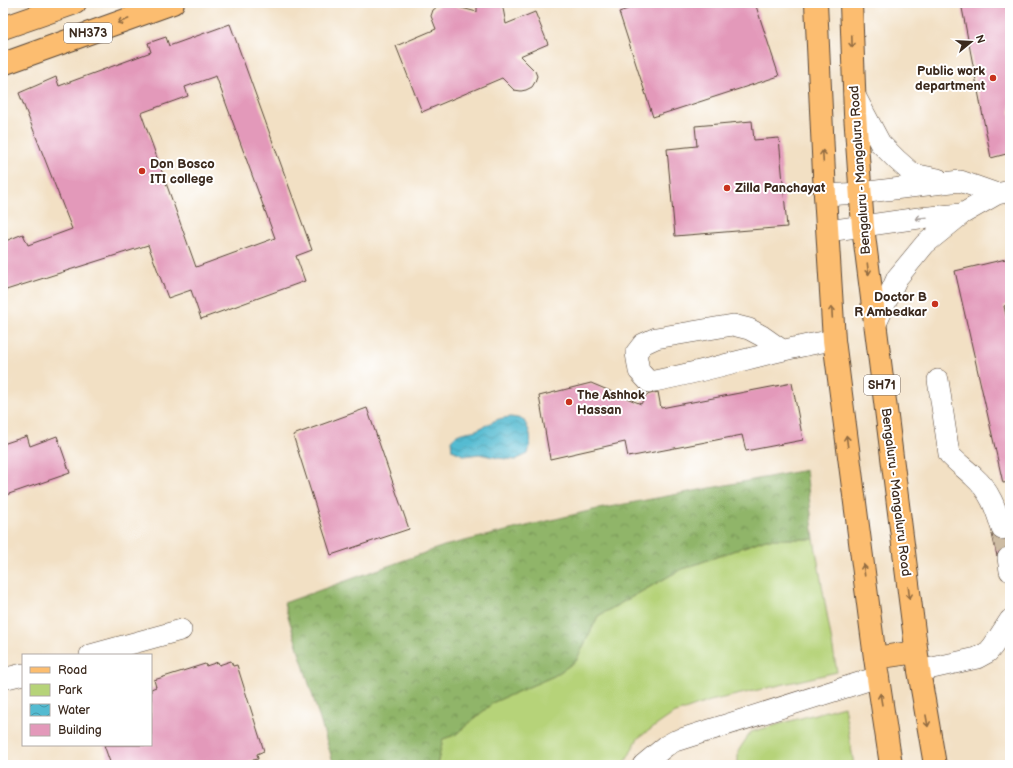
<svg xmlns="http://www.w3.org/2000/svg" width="1013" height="768" font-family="'Balsamiq Sans',sans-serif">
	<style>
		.green { fill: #b6d379; stroke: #787e4c }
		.forest { fill: url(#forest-crowns); stroke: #667044 }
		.water { fill: url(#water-waves); stroke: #487278 }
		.building { fill: #e399ba; fill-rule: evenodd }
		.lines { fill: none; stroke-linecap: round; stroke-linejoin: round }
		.minor-tunnel { stroke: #cdbca3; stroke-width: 21; stroke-dasharray: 21 10; stroke-linecap: butt }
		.minor-casing { stroke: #564537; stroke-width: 22 }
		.major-casing { stroke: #564537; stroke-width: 24 }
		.highway-casing { stroke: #564537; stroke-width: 24 }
		.minor { stroke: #fff; stroke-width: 21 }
		.major { stroke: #fcbd6f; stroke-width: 22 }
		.highway { stroke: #fcbd6f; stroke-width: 22 }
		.oneway { stroke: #926c42 }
		.oneway2 { stroke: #a79f9a }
		.poi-dot { fill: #c8321e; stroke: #fff; stroke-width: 1.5 }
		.labels { text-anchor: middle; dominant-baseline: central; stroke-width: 4; stroke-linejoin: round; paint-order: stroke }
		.shield { fill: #fff; stroke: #766a62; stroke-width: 1 }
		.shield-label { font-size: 12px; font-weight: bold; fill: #3b2a1e }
		.poi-label { font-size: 13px; font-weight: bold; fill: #3b2a1e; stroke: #fff; text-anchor: start }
		.street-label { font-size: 13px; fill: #3b2a1e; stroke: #fff }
	</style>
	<defs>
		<pattern id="forest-crowns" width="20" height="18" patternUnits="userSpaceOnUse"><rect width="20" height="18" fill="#90b569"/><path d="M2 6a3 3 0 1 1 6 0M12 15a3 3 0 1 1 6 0" fill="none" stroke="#779356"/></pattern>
		<pattern id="water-waves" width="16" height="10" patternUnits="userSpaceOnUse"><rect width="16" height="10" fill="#54bbd1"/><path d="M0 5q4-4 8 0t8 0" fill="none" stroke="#4798a9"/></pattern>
	</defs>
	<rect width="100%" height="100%" fill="#fff"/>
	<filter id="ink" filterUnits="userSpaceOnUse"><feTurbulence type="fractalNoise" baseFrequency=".025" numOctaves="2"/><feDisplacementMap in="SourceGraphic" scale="8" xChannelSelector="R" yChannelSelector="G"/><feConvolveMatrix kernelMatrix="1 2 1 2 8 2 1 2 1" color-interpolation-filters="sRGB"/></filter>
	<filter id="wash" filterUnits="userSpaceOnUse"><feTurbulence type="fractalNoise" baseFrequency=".012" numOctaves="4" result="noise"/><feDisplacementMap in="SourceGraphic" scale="16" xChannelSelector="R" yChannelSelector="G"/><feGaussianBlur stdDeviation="0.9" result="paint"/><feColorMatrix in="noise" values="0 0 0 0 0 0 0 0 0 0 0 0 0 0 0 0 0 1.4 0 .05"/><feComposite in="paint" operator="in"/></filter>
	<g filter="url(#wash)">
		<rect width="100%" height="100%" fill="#f2e0c4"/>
		<path class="green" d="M766 539H814L837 672 710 701 673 714 638 738 624 765H437L443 739 455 735 494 702 554 676 576 661 598 616 680 570Z
			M844 706 854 765H738V751L751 732Z"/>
		<path class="forest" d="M806 470 814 539H766L680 570 598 616 576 661 554 676 494 702 455 735 443 739 437 765H334L284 603 444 546 593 510Z"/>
		<path class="water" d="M511 417 523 419C532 434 532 438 528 454L515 460 498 458 479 454 465 456 452 450 451 440C459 431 466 433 476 430 491 424 494 418 511 417Z"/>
		<g id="blocks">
			<path class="building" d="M477 3H502L506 24 535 12 548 44 520 56 535 71 537 76 535 82 532 87 526 90 521 91 514 90 502 78 422 112 396 46 436 29 431 16 433 10 441 4H446L477 12Z
				M645 3H755L779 76 653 117 619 12Z
				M961 3H1010V153L991 158Z
				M230 24 312 250 296 256 305 281 201 319 191 290 168 298 148 245 3 291V242L23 234 28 245 72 229 19 93 56 77 59 86 151 52 148 43 166 37 169 46ZM216 76 275 238 196 267 141 113 188 96 185 87Z
				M752 121 754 140 779 138 787 227 675 236 667 149 697 146 695 126Z
				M1010 258V304L1004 306 1010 333V482L1003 483 955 271Z
				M591 383 641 404 646 395 658 392 661 408 792 383 803 440 746 451 742 435 628 457 625 442 550 459 539 396Z
				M367 408 409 529 331 555 293 435Z
				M27 436 30 446 57 436 70 473 3 496V444Z
				M992 534 994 538 1000 541H1005L1010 538V547L1006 546 1001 548 997 556Z
				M231 661 233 666 237 665 264 751 257 754 258 759 249 761 250 765H111L104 745H151V689L156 687 154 680 205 664 206 666 218 662 219 665Z"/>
		</g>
	</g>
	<g filter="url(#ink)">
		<use href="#blocks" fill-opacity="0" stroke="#564537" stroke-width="1"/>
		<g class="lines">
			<path class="minor-tunnel" d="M1002 529 1008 558"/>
			<g class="minor-casing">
				<path id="minor" d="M854 94 880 143 897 160 913 174 938 179
					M825 195 860 193 960 181 997 194 1010 191
					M828 231 919 218 962 214 997 194
					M875 326 897 278 925 244 962 214
					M782 350 762 336 749 329 733 325 656 338 643 344 636 353 639 371 649 382C711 371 771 350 834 340
					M938 380 949 454C957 463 966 469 974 477 990 491 996 509 1002 529
					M1008 558 1010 571
					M90 655 181 630
					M919 671 977 658 988 652 993 646 1010 620
					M3 679 23 674
					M643 765 666 746 675 741 878 677"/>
			</g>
			<g class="major-casing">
				<path id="major" d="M816 3 825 195 834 340 875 658 891 765
					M851 3 855 114 863 227 919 671 935 765
					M875 658 916 652"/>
			</g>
			<g class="highway-casing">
				<path id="highway" d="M3 28 75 3
					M3 64 173 3"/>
			</g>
			<use href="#minor" class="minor"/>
			<use href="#major" class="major"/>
			<use href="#highway" class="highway"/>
		</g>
		<defs><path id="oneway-shaft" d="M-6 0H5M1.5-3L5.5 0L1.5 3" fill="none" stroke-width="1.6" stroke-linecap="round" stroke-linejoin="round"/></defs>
		<g class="oneway">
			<use href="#oneway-shaft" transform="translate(123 21) rotate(160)"/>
			<use href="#oneway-shaft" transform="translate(852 42) rotate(88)"/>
			<use href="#oneway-shaft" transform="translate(823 156) rotate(-93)"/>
			<use href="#oneway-shaft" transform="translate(868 269) rotate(83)"/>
			<use href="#oneway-shaft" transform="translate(832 312) rotate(-93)"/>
			<use href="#oneway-shaft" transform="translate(847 441) rotate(-97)"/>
			<use href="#oneway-shaft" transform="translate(864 570) rotate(-97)"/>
			<use href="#oneway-shaft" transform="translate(909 593) rotate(83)"/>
			<use href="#oneway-shaft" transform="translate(881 699) rotate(-99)"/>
			<use href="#oneway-shaft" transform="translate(927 721) rotate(80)"/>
		</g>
		<use class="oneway2" href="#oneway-shaft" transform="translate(921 218) rotate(173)"/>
	</g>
	<g class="poi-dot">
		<circle cx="993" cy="78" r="4"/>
		<circle cx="142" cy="171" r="4"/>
		<circle cx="727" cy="188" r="4"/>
		<circle cx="935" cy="304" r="4"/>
		<circle cx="569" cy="402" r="4"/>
	</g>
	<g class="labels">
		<g class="shield">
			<rect x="64" y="23" width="48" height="20" rx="3"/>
			<rect x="864" y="375" width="36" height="20" rx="3"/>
		</g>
		<g class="shield-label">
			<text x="88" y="33">NH373</text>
			<text x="882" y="385">SH71</text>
		</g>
		<g class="poi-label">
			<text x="985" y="71" text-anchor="end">Public work<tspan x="985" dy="15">department</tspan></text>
			<text x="150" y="164">Don Bosco<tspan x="150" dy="15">ITI college</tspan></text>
			<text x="735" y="188">Zilla Panchayat</text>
			<text x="927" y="297" text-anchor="end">Doctor B<tspan x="927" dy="15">R Ambedkar</tspan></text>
			<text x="577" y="395">The Ashhok<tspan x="577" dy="15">Hassan</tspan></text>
		</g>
		<g class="street-label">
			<text transform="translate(860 170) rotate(-94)">Bengaluru - Mangaluru Road</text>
			<text transform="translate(896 492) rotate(83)">Bengaluru - Mangaluru Road</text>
		</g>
	</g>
	<rect width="1013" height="768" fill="none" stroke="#fff" stroke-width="16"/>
	<rect x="22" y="654" width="130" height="92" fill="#ffffff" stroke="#b1aaa5"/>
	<rect x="30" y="667" width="20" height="6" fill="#fcbd6f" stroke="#b1aaa5"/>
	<text x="58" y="674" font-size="12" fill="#3b2a1e">Road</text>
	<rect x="30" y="684" width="20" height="12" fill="#b6d379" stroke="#b1aaa5"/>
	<text x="58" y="694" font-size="12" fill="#3b2a1e">Park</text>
	<rect x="30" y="704" width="20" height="12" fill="url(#water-waves)" stroke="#b1aaa5"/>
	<text x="58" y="714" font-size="12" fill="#3b2a1e">Water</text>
	<rect x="30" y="724" width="20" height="12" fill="#e399ba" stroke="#b1aaa5"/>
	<text x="58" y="734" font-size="12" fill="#3b2a1e">Building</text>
	<g transform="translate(971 42) rotate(72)" stroke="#ffffff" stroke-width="3" paint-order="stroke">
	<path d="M0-3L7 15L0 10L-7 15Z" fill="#3b2a1e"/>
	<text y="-6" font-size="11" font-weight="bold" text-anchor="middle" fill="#3b2a1e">N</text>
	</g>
</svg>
